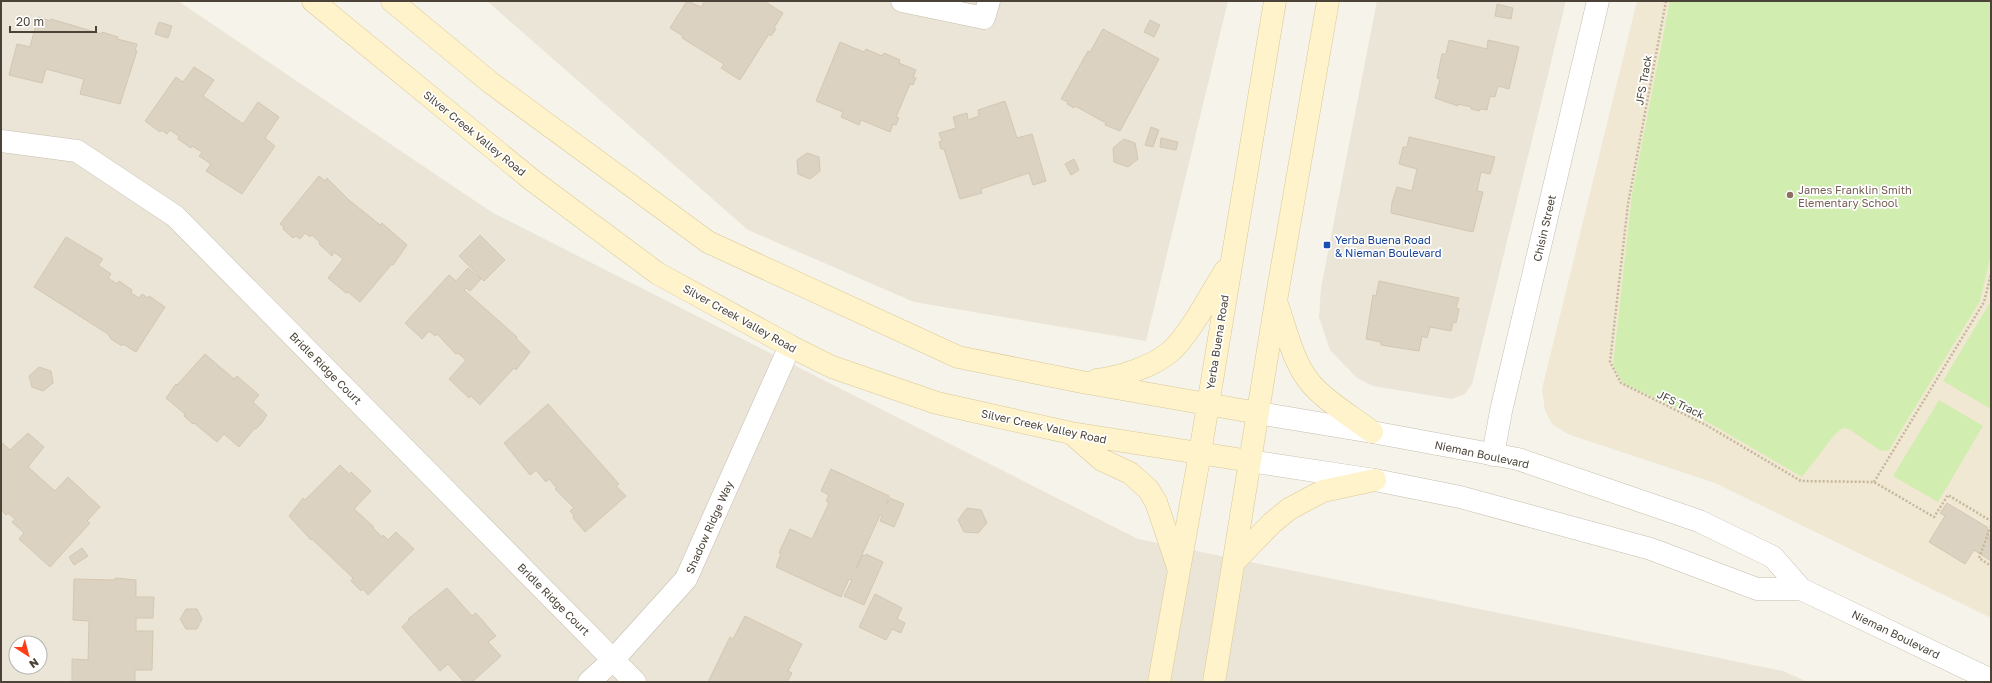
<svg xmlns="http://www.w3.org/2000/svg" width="1992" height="683" font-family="'Golos Text',sans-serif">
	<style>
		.residential { fill: #ebe5d8; fill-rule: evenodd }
		.education { fill: #f0e8d3 }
		.green { fill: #d1edb0 }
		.building { fill: #dcd2c1; stroke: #d4c7b1 }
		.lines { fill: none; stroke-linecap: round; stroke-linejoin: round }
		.minor-casing { stroke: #c6beae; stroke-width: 23 }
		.tertiary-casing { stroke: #c6beae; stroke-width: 23 }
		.secondary-casing { stroke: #dac896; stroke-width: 23 }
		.path { stroke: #c6b79b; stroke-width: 2.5; stroke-dasharray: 2 2; stroke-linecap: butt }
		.minor { stroke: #fff; stroke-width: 22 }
		.tertiary { stroke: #fff; stroke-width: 22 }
		.secondary { stroke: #fff3cb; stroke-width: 22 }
		.education-dot { fill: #8d6e63; stroke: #fff; stroke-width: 1.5 }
		.transit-dot { fill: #1a4fb4; stroke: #fff; stroke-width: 1.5 }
		.labels { text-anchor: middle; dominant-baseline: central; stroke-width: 3.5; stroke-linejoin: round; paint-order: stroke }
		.street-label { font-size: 11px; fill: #4b4337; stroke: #fff }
		.education-label { font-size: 11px; fill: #785e54; stroke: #fff; text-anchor: start }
		.transit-label { font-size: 11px; fill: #164399; stroke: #fff; text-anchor: start }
	</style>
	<rect width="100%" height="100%" fill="#f6f3ea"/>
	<path class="residential" d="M1 1H178L493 213 1138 539 1783 671 1808 682H1ZM16 643H40V667H16Z
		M487 1H1228L1146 341 914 302 748 230Z
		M1377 1H1566L1472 384 1465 394 1452 399 1373 386 1357 378 1330 350 1319 317 1321 288Z"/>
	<path class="education" d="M1637 1H1991V618L1715 483 1570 435 1553 425 1545 411 1542 389Z"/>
	<path class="green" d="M1670 1H1991V254L1980 301 1889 450 1881 451 1849 429 1843 428 1835 434 1802 477 1711 424 1623 383 1613 365 1632 194Z
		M1989 304H1991V409L1943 381Z
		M1939 400 1983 426 1938 502 1893 476Z"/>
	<path class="building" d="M687 1 701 7 705 1H764L783 13 774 28 776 29 771 36 769 34 740 80 721 68 724 64 682 38 683 36 670 28Z
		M1497 4 1513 8 1511 19 1495 16Z
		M38 17 51 21V19L102 34V32L118 37 117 39 137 44 135 51H137L120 104 80 94 84 79 46 69 42 83 9 75 17 44 30 47Z
		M1150 20 1160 25 1154 37 1144 32Z
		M159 22 172 26 168 38 155 34Z
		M1103 29 1159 59 1120 131 1105 125 1106 123 1075 106 1074 108 1067 104 1068 102 1061 99 1088 51 1090 52Z
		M1449 40 1487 49 1488 40 1519 47 1509 89 1498 86 1495 97 1490 96 1487 110 1480 109 1479 111 1471 109V107L1458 104V106L1435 98 1440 79 1437 78 1442 54H1446Z
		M840 42 864 52 866 49 882 56 884 53 900 60 899 63 916 70 913 77 916 78 913 85 910 84 896 117 899 118 896 125 893 124 890 132 861 120 859 125 841 117 843 112 816 101Z
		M194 67 214 80 203 96 243 124 258 102 279 117 265 138 275 146 242 194 206 171 211 164 199 156 202 152 192 146 191 148 178 139 179 136 170 130 167 134 161 130 160 132 145 121 176 77 183 82Z
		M1005 101 1017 138 1032 134 1046 181 1033 185 1029 173 981 189 982 193 960 199 944 149H941L939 142 942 141 939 133 956 128 953 117 967 113 968 120 979 116 978 110Z
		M1151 127 1159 130 1153 147 1145 145Z
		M1409 137 1495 157 1490 174 1481 172 1477 191 1483 192 1473 232 1391 213 1392 202 1397 187 1412 191 1417 169 1399 164 1403 147H1407Z
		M1161 138 1178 142 1176 150 1160 147Z
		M1124 139 1135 143 1138 159 1128 167 1114 162 1113 148Z
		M807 153 819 157 820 171 810 179 798 174 797 160Z
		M1074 159 1079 170 1071 175 1065 164Z
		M319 176 325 181 327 178 349 200 380 225 382 223 407 245 393 265 392 264 360 302 348 292 346 293 328 278 343 259 334 252 332 256 319 244 320 242 312 235 310 237 305 233 300 239 296 236 293 238 283 229 284 227 280 224Z
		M480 235 505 260 484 281 459 256Z
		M66 237 103 259 98 265 111 274 108 278 117 284 119 281 132 290 131 293 139 298 142 294 148 298 149 296 165 307 136 352 123 344 122 346 111 339 108 334 34 287Z
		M468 268 481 279 470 291 466 288 464 290 517 337 516 338 530 352 516 370 514 368 480 405 471 396 469 398 449 379 466 360 458 353 456 354 437 334 435 336 429 331 422 339 405 323 449 275 456 281Z
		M1379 281 1459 298 1456 308 1459 309 1456 323 1453 322 1451 331 1430 327 1427 338 1422 336 1419 351 1381 345V342L1366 339 1373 295 1376 296Z
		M205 354 234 379 237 376 259 395 253 402 267 415 261 424 256 429 255 428 239 447 224 434 217 442 194 423 193 424 184 416 185 414 166 398 176 384 177 385Z
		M39 367 51 371 53 383 43 391 32 387 29 376Z
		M548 404 619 484 616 486 626 496 585 532 573 518 574 516 570 511 574 508 555 489 557 488 549 479 546 482 536 470 530 475 504 443Z
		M28 433 44 447 28 467 55 491 68 477 100 507 87 521 90 523 50 567 19 539 24 533 12 522 15 519 8 513 6 515 1 510V442L10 450Z
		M340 465 349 474 351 472 371 491 354 509 374 527 373 528 382 537 383 535 388 540 396 532 414 549 368 595 363 589 361 591 351 581 353 578 312 539 311 540 289 516 303 498 305 500Z
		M831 469 889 496 886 504H887L890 498 904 504 894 527 880 521 882 516 880 515 856 568H857L863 555 865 556 866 554 883 562 864 605 844 596 852 580 849 579 841 597 776 567 781 554 779 553 790 529 812 539 829 503 826 501 829 495 821 491Z
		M1947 503 1987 527 1991 545V561L1974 550 1965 564 1929 542 1945 516 1940 513Z
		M967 508 981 510 987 523 978 533 964 532 958 520Z
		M82 548 88 556 74 565 69 557Z
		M115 578 136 580V597H154L153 618H136V631H153L152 670H135V682H72V659L88 660 89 621 73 620 74 579 115 580Z
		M447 588 472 616 476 613 496 636 488 642 501 656 472 682H464L448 664 440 671 402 627 409 620 408 619Z
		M875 594 902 608 897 619 905 623 901 633 892 629 886 640 859 627Z
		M186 609H197L202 619 197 629H186L180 619Z
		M745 616 802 644 788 671 792 673 787 682H708L730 637 733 639Z"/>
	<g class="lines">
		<g class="minor-casing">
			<path id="minor" d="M902 1 984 18 989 1
				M1 141 77 151 175 216 635 682
				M1493 455 1501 411 1598 1
				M589 682 613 660 686 579 790 346"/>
		</g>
		<g class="tertiary-casing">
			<path id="tertiary" d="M1258 413 1372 432 1518 459 1699 521 1773 557 1801 589 1991 680
				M1250 461 1375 480 1460 497 1651 549 1757 589H1801"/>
		</g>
		<g class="secondary-casing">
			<path id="secondary" d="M313 1 532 180 657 273 790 346 832 367 937 403 1071 433 1250 461
				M392 1 491 83 708 242 958 357 1082 382 1258 413
				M1277 304C1287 332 1294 369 1317 390 1333 406 1354 418 1372 432
				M1097 380C1120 377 1152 367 1170 352 1189 336 1211 293 1225 271
				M1071 433 1102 460 1130 473 1148 489 1156 502 1178 567
				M1234 562 1272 523 1289 509 1323 491 1375 480
				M1159 682 1200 453 1275 1
				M1214 682 1276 301 1328 1"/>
		</g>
		<path class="path" d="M1666 1 1628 204 1610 362 1621 383 1706 425 1801 481 1874 482 1934 517 1948 495 1991 521
			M1874 482 1984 302 1991 274
			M1991 526 1979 558 1991 566"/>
		<use href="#minor" class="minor"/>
		<use href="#tertiary" class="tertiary"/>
		<use href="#secondary" class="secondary"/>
	</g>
	<circle class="education-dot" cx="1790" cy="195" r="4"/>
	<rect class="transit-dot" x="1323" y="241" width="8" height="8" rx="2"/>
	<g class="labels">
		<g class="street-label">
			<text transform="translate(1643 80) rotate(-80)">JFS Track</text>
			<text transform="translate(475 133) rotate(39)">Silver Creek Valley Road</text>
			<text transform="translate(1544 228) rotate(-77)">Chisin Street</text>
			<text transform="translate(740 318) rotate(29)">Silver Creek Valley Road</text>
			<text transform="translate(1217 342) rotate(-81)">Yerba Buena Road</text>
			<text transform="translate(326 368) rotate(45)">Bridle Ridge Court</text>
			<text transform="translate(1681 404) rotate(26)">JFS Track</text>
			<text transform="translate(1044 426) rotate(12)">Silver Creek Valley Road</text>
			<text transform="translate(1482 454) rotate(12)">Nieman Boulevard</text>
			<text transform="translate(709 527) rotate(-66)">Shadow Ridge Way</text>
			<text transform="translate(554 599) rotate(45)">Bridle Ridge Court</text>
			<text transform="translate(1896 634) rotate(26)">Nieman Boulevard</text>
		</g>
		<g class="education-label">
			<text x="1798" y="189">James Franklin Smith<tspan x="1798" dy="13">Elementary School</tspan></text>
		</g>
		<g class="transit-label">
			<text x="1335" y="239">Yerba Buena Road<tspan x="1335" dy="13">&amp; Nieman Boulevard</tspan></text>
		</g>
	</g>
	<rect width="1992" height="683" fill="none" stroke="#4b4337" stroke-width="4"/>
	<g transform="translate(28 655) rotate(144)"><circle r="19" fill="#ffffff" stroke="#b7b4af"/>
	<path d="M0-3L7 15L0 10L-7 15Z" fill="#ff3d18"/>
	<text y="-6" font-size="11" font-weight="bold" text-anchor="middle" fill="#4b4337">N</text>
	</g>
	<path d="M10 26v6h86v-6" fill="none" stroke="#4b4337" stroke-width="2"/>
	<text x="16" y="26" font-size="12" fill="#4b4337" stroke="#ffffff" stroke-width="3" paint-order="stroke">20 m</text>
</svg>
